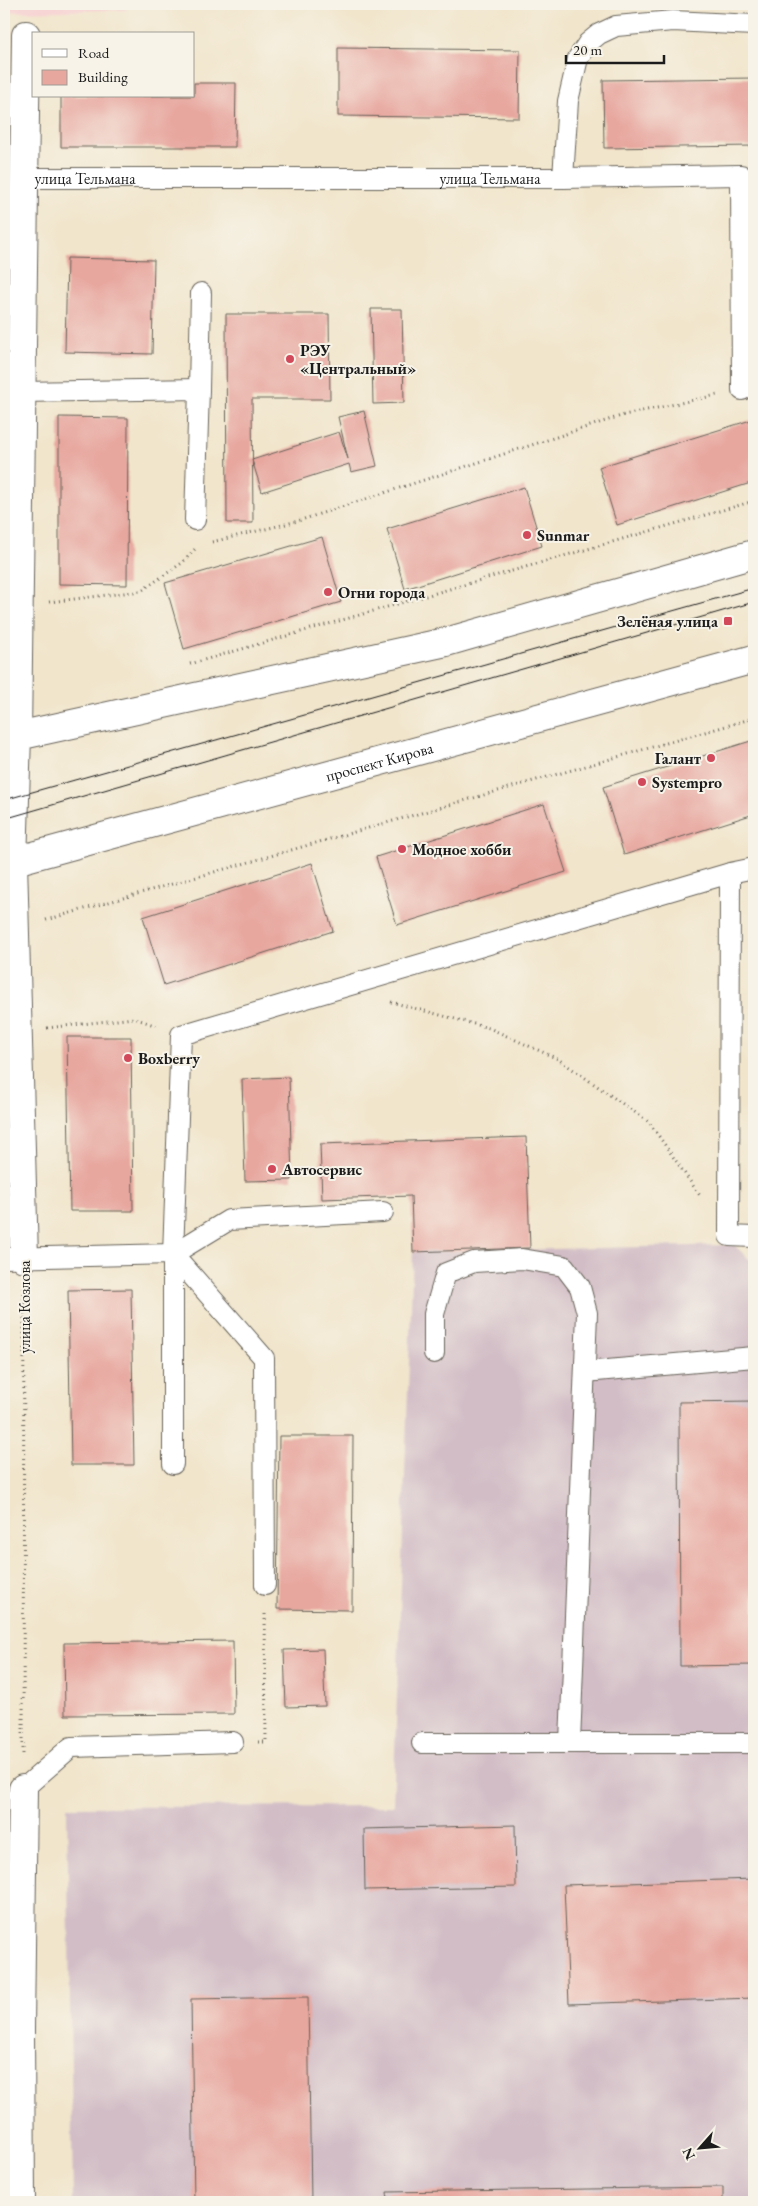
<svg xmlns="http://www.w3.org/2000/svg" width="758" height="2206" font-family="'EB Garamond',serif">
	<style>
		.built { fill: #f7cfd1 }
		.industrial { fill: #d2bdc6 }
		.building { fill: #e7a69e }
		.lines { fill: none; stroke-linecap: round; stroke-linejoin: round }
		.service-casing { stroke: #676259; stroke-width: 22 }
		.minor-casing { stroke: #676259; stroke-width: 30 }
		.tertiary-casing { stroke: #676259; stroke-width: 30 }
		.secondary-casing { stroke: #676259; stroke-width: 30 }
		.path { stroke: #676259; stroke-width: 3; stroke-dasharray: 1 4; stroke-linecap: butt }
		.service { stroke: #fff; stroke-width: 20 }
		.minor { stroke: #fff; stroke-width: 28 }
		.tertiary { stroke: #fff; stroke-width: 28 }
		.secondary { stroke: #fff; stroke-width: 28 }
		.tram { stroke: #1c1c1c; stroke-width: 1 }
		.poi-dot { fill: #d1495b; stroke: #f7f3e8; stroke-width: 2 }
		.labels { text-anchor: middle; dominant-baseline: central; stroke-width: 4; stroke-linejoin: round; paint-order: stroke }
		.street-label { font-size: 16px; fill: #1c1c1c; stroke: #f7f3e8 }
		.poi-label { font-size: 16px; font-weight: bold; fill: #1c1c1c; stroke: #f7f3e8; text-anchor: start }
	</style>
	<rect width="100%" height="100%" fill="#f7f3e8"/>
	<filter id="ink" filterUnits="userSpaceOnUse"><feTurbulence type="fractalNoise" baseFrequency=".02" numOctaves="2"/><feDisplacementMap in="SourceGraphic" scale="10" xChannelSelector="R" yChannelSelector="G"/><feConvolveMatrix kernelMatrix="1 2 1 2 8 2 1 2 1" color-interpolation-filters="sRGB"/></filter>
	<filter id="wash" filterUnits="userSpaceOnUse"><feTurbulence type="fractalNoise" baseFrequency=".0096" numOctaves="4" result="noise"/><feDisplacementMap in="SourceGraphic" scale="20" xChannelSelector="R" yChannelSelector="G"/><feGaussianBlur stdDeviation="1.12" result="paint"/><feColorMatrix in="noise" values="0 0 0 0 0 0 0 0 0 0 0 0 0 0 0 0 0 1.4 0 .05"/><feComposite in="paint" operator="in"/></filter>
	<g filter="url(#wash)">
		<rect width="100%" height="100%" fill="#f1e5cb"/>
		<path class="built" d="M4 4H126V10L4 12Z"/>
		<path class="industrial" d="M734 1245 751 1261H754V2202H73L67 1807 393 1806 413 1252Z"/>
		<g id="blocks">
			<path class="building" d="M338 48 520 50 519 118 338 116Z
				M754 78V146L604 148 603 80Z
				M194 83H236L235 147H61V96H194Z
				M67 258 154 260 152 354 65 352Z
				M371 309H402L404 403 373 404Z
				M226 314H329L330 399H252L253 523H227Z
				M364 411 377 466 351 472 349 464 262 492 252 460 339 432 348 459 338 417Z
				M59 417 128 418 127 585 59 584Z
				M754 419V482L617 525 599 467Z
				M524 487 542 546 405 589 387 529Z
				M322 537 341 602 184 649 165 583Z
				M754 740V814L624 855 603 787Z
				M544 804 566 872 397 925 376 857Z
				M312 863 333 931 164 985 143 917Z
				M67 1037H131L133 1211H70Z
				M289 1077 292 1180 245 1181 242 1079Z
				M526 1137 530 1248 413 1252 411 1196 322 1199 320 1144Z
				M131 1289 134 1465H71L68 1290Z
				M754 1401V1665L680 1666 679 1402Z
				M279 1436H353L352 1610 277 1609Z
				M233 1641 234 1714 65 1715 64 1643Z
				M323 1649 325 1706 286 1707 284 1650Z
				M515 1825 516 1887 365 1890 364 1829Z
				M754 1879V1998L569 2004 564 1885Z
				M308 1997 311 2202H194L191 1999Z
				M723 2187V2202H388L387 2192Z"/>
		</g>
	</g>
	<g filter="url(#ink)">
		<use href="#blocks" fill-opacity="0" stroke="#676259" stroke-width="1"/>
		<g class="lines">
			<g class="service-casing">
				<g id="service">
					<path id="s1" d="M24 178H563L741 175 742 390"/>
					<path d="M563 178 568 101 578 58 588 43 599 34 616 26 673 21 754 25"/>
					<path d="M199 389 201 293"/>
					<path d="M21 392 199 389 195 520"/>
					<path d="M730 873 754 868"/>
					<path d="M173 1254 264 1358 265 1585"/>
					<path d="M4 1258 173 1254 229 1220 383 1212"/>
					<path d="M434 1353V1314L446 1273 474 1262 522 1259 564 1266 580 1287 587 1313 570 1743"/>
					<path d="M585 1372 754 1357"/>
					<path d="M173 1464V1254L181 1035 730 873 729 1236 754 1237"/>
					<path d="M422 1743H754"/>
					<path d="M23 1789 71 1747 233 1742"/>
				</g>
			</g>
			<g class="minor-casing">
				<path id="minor" d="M17 736 26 35
					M13 862 24 1258
					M21 2202 20 2029 23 1789"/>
			</g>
			<g class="tertiary-casing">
				<path id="tertiary" d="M4 739 446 642 754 554
					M13 862 17 736"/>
			</g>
			<g class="secondary-casing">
				<g id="secondary">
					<path id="s2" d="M4 864 754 659"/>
				</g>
			</g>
			<path class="path" d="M212 542 298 521 624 415 717 395
				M49 602 141 591 182 563 197 547
				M190 664 754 501
				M46 920 754 718
				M391 1002 489 1028 558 1059 649 1122 701 1197
				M47 1028 134 1018 157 1026
				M258 1742H266L265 1611
				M23 1754 24 1287"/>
			<use href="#service" class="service"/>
			<use href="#minor" class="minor"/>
			<use href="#tertiary" class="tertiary"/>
			<use href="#secondary" class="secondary"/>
			<path class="tram" d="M4 800 754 588
				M4 819 754 602"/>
		</g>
	</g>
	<g class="poi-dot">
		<circle cx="290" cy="359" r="5"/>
		<circle cx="527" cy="535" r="5"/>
		<circle cx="328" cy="592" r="5"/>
		<rect x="723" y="616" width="10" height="10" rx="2.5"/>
		<circle cx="711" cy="758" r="5"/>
		<circle cx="642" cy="782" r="5"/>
		<circle cx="402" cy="849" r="5"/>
		<circle cx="128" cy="1058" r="5"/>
		<circle cx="272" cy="1169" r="5"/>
	</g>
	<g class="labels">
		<g class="street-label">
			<text stroke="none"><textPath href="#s1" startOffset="61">улица Тельмана</textPath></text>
			<text stroke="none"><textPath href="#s1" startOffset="466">улица Тельмана</textPath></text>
			<text stroke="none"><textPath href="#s2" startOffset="389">проспект Кирова</textPath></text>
			<text transform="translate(24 1307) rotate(-90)">улица Козлова</text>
		</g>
		<g class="poi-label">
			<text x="300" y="350">РЭУ<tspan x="300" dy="18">«Центральный»</tspan></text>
			<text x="537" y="535">Sunmar</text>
			<text x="338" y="592">Огни города</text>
			<text x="718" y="621" text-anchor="end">Зелёная улица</text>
			<text x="701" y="758" text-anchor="end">Галант</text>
			<text x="652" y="782">Systempro</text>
			<text x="412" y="849">Модное хобби</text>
			<text x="138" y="1058">Boxberry</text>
			<text x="282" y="1169">Автосервис</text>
		</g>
	</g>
	<rect width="758" height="2206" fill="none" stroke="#f7f3e8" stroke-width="20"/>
	<rect x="32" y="32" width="162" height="65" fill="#f7f3e8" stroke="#9f9d96"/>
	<rect x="42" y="49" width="25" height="8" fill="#ffffff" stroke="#9f9d96"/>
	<text x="78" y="58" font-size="15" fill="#1c1c1c">Road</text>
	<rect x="42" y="70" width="25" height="15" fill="#e7a69e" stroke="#9f9d96"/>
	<text x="78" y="82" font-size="15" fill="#1c1c1c">Building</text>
	<g transform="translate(700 2148) rotate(243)" stroke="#f7f3e8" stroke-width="4" paint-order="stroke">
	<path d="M0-4L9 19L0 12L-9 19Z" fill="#1c1c1c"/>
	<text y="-8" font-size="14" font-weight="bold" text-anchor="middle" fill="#1c1c1c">N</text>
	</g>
	<path d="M566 55v8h98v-8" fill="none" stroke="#1c1c1c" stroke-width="2.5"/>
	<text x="573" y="55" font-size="15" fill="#1c1c1c" stroke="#f7f3e8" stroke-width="4" paint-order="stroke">20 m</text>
</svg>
